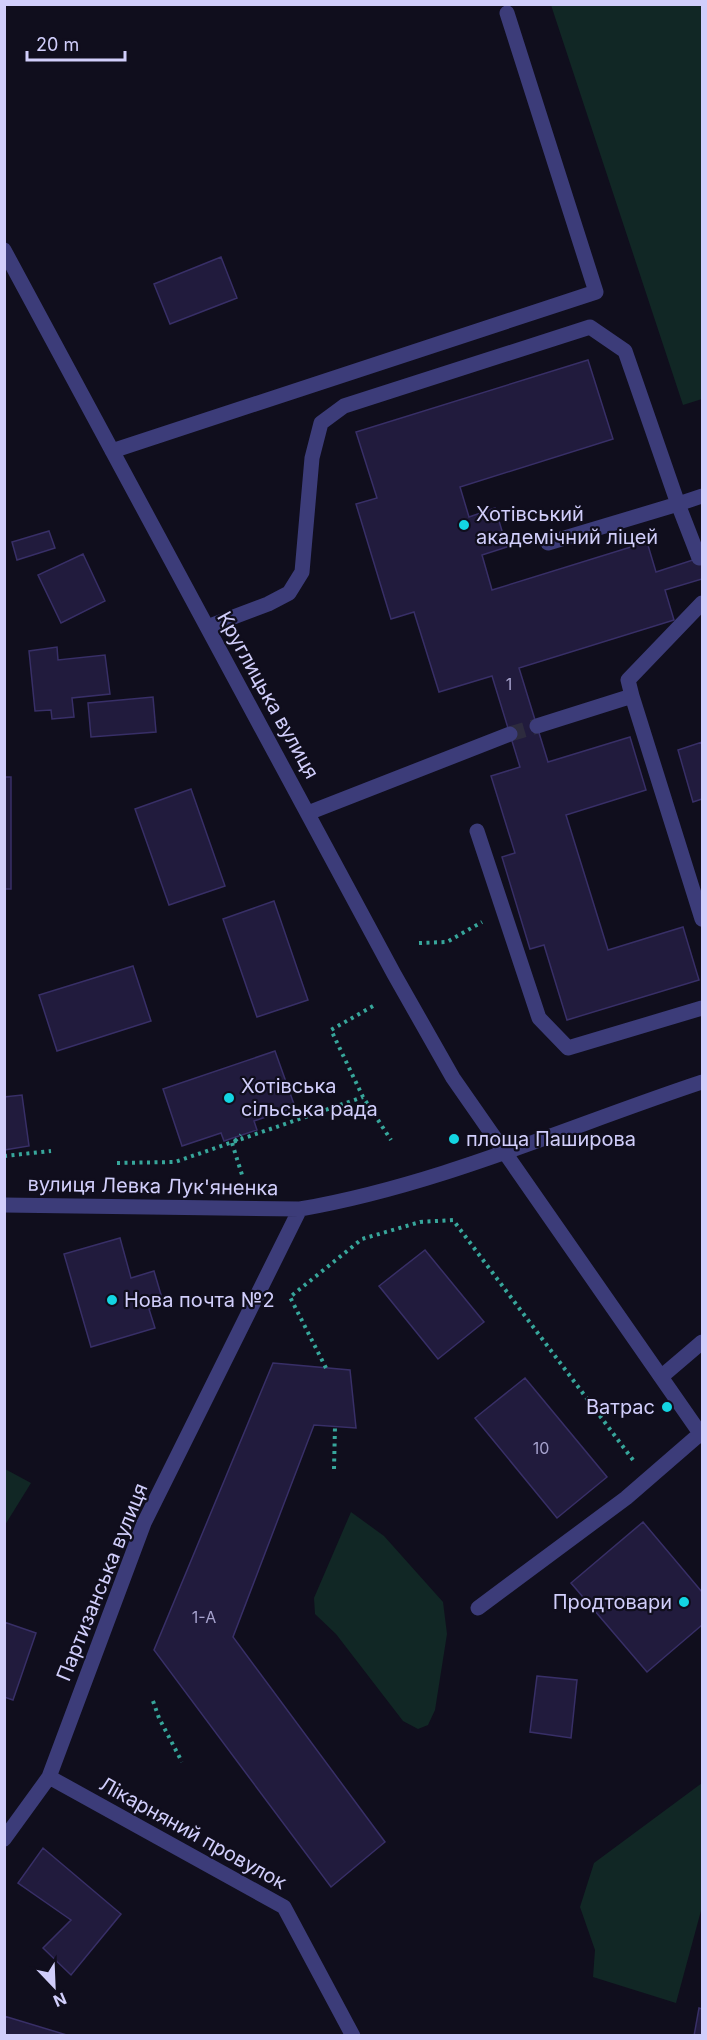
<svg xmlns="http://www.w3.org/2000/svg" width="707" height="2040" font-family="Inter,sans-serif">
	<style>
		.green { fill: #112725 }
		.building { fill: #211b3d; stroke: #382f67; stroke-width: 1.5 }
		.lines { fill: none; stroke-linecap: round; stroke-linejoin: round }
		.minor-tunnel { stroke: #2d2b3e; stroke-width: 15; stroke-dasharray: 15 8; stroke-linecap: butt }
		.path { stroke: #37a69b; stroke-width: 4; stroke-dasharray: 3 4.5; stroke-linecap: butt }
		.minor { stroke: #3c3c79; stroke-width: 15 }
		.poi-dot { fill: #13d5e2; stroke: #100e1d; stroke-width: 2 }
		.labels { text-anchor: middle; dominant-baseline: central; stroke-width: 4.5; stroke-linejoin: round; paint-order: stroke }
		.number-label { font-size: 16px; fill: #a5a1cc }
		.poi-label { font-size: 20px; fill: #d1cefb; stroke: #100e1d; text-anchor: start }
		.street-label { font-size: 20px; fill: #d1cefb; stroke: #100e1d }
	</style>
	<rect width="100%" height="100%" fill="#100e1d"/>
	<path class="green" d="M551 5H702V399L683 405Z
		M5 1469 31 1483 5 1525Z
		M351 1512 384 1536 443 1602 447 1634 435 1710 428 1725 418 1729 403 1721 336 1634 315 1614 314 1598Z
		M702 1783V1907L676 2003 593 1977 595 1950 580 1907 594 1863Z"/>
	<path class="building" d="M221 257 237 298 170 324 154 284Z
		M588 360 613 439 460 487 469 517 495 508 507 547 482 555 492 590 647 542 656 572 702 557V579L665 590 674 620 519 668 548 762 630 737 646 790 566 815 608 950 683 927 699 980 567 1020 544 945 530 949 502 857 515 853 491 776 520 767 492 676 439 692 414 612 391 619 356 504 377 498 356 432Z
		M49 531 55 548 17 560 12 542Z
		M83 554 105 601 61 623 38 575Z
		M57 647 58 660 105 655 110 694 72 698 74 717 52 719 51 710 35 711 29 651Z
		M153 697 156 732 91 737 88 703Z
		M702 742V799L693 802 678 750Z
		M4 777H11V889H4Z
		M191 789 225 886 169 905 135 809Z
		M274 901 308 1000 257 1017 223 919Z
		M133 966 151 1021 57 1051 39 995Z
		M275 1051 295 1107 254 1121 257 1130 224 1141 221 1133 182 1146 163 1089Z
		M22 1095 29 1146 4 1150V1097Z
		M120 1238 131 1278 154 1271 164 1305 149 1309 155 1328 91 1347 64 1254Z
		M425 1250 484 1322 438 1359 379 1286Z
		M273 1363 350 1370 356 1428 314 1425 233 1637 385 1842 331 1887 154 1650Z
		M525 1378 607 1477 557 1518 475 1418Z
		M643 1522 702 1592V1625L647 1672 571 1583Z
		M4 1622 36 1633 13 1700 4 1697Z
		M537 1676 577 1680 571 1738 530 1732Z
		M43 1848 121 1914 71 1975 43 1948 71 1920 18 1883Z
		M699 2008 702 2009V2036H694Z
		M4 2016 70 2036H4Z"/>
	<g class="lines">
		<path class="minor-tunnel" d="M510 734 537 726"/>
		<path class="path" d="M419 943 447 942 482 922
			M373 1006 331 1030 363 1097 391 1140
			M235 1141 241 1135
			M232 1143 243 1178
			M4 1156 51 1151
			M117 1163 175 1162 363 1097
			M326 1368 290 1297 362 1239 420 1222 453 1220 633 1460
			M334 1469 335 1427
			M153 1701 159 1718 182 1762"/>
		<path class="minor" d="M4 250 394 974 453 1078 702 1436
			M112 451 596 292 507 13
			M548 543 678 504 699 558
			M207 627 268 604 289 593 302 572 312 458 321 423 344 406 590 327 625 351 678 504 702 496
			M632 696 628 680 702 603
			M537 726 632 696 702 919
			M308 813 510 734
			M477 831 539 1018 568 1048 702 1008
			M4 1205 300 1209C439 1185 569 1126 702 1082
			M661 1377 702 1342
			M478 1608 626 1498 701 1433
			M49 1777 284 1907 353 2036
			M4 1839 49 1777 144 1523 300 1209"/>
	</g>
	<g class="poi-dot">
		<circle cx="464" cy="525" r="6"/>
		<circle cx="229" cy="1098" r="6"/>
		<circle cx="454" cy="1139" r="6"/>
		<circle cx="112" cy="1300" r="6"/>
		<circle cx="667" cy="1407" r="6"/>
		<circle cx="684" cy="1602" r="6"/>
	</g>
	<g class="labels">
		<g class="number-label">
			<text x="509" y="684">1</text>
			<text x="541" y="1448">10</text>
			<text x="204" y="1617">1-А</text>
		</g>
		<g class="poi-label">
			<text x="476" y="514">Хотівський<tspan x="476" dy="23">академічний ліцей</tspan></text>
			<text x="241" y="1086">Хотівська<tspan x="241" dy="23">сільська рада</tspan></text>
			<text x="466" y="1139">площа Паширова</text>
			<text x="124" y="1300">Нова почта №2</text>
			<text x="655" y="1407" text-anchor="end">Ватрас</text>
			<text x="672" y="1602" text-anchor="end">Продтовари</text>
		</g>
		<g class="street-label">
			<text transform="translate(268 695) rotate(61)">Круглицька вулиця</text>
			<text transform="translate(153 1186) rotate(1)">вулиця Левка Лук'яненка</text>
			<text transform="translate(102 1582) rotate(-68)">Партизанська вулиця</text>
			<text transform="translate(193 1833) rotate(29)">Лікарняний провулок</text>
		</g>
	</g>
	<rect width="707" height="2040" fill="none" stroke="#d1cefb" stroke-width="12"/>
	<g transform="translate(54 1986) rotate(157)" stroke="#100e1d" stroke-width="4.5" paint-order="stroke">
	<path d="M0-4.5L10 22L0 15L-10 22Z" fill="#d1cefb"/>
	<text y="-9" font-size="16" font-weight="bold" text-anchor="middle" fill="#d1cefb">N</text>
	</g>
	<path d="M27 51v9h98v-9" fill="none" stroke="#d1cefb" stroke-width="3"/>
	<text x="36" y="51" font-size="18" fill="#d1cefb" stroke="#100e1d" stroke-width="4.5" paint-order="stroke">20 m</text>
</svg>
